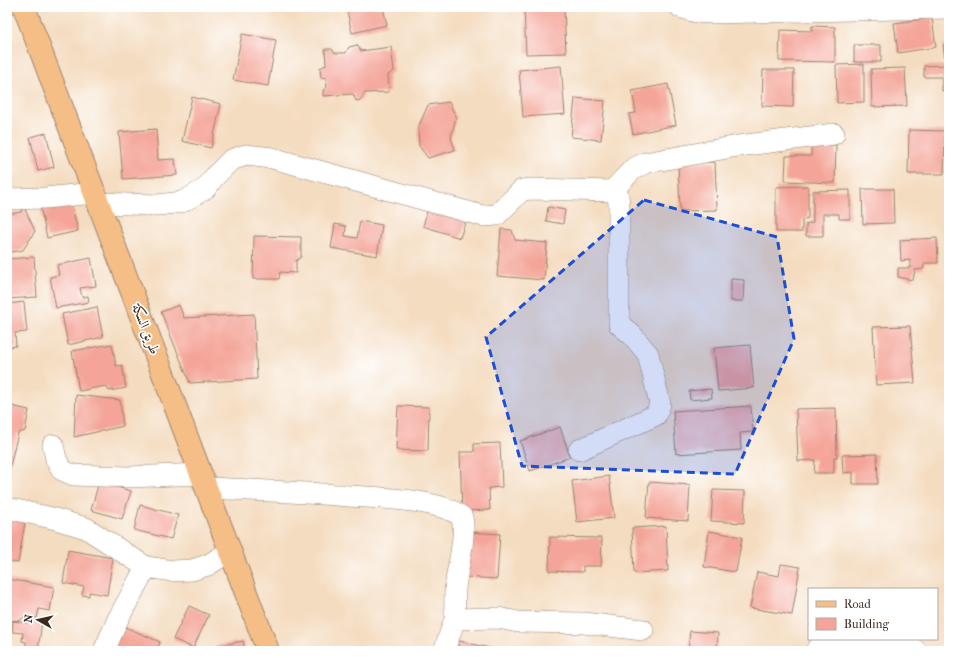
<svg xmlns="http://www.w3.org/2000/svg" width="956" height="658" font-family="'IM FELL French Canon',Amiri,serif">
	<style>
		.building { fill: #f4a498 }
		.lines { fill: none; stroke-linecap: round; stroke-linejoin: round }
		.minor-casing { stroke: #98836f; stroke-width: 22 }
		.major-casing { stroke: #98836f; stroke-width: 24 }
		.minor { stroke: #fff; stroke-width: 21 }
		.major { stroke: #f6be87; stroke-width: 22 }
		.marked { fill: #1d4ed8; fill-opacity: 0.2; stroke: #1d4ed8; stroke-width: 3; stroke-dasharray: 8 5; stroke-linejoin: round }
		.labels { text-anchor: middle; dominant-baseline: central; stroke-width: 3.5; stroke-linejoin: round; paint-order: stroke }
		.street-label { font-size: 14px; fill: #3b2a1e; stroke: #fff }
	</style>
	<rect width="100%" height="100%" fill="#fff"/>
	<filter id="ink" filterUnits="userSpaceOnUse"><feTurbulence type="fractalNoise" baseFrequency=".025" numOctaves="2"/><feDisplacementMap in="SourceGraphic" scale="8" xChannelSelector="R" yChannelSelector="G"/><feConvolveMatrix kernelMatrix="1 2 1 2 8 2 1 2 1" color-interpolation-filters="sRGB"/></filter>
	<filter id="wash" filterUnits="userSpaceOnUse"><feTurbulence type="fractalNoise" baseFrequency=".012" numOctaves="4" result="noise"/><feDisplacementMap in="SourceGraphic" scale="16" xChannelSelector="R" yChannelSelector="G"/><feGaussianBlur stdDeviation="0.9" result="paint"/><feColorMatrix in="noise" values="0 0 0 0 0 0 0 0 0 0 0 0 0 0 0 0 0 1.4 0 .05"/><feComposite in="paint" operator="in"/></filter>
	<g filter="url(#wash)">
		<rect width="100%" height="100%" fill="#f4dcc0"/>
		<g id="blocks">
			<path class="building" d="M346 7H383L387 25 352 33Z
				M524 7H564L566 53 526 54Z
				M932 18 936 47 898 53 894 23Z
				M812 26 835 27V62L779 61 780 30 812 31Z
				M242 34 276 40 268 86 233 80Z
				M949 44V59L945 60 943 45Z
				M357 45 361 51 391 47 394 71 388 75 389 92 364 93 361 100 356 101 353 94 323 96V90L327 87 326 77 321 78 320 68 326 65 325 49H332L335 53H346L349 47Z
				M854 45H881V62H854Z
				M864 64V102L837 103 836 65Z
				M949 65V90L942 91V77H924V66Z
				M561 66 565 114 523 117 519 70Z
				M905 68 907 106 872 107 871 69Z
				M763 70H794L793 107 762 106Z
				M668 84 676 125 633 134 629 114 636 113 632 91Z
				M192 97 221 104 211 148 182 141Z
				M575 98 605 101 601 140 571 137Z
				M449 102 456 117 451 138 455 150 428 158 419 146 418 128 428 105Z
				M156 129 158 160 175 159 177 175 123 179 119 132Z
				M909 130 945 131 944 174H908Z
				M46 133 54 167 38 171 30 137Z
				M811 144 836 145 835 183 785 181 786 156H811Z
				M715 162 717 210 680 211 678 163Z
				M808 186V218L802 220V232H776V187Z
				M862 189H893L894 223 863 224Z
				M850 190V219H839V214H823V236H806V224L813 222V191Z
				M70 198 78 231 47 238 40 206Z
				M23 205 35 231 23 250 7 253V214L21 212Z
				M429 205 467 217 460 238 423 226Z
				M548 207 565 210 563 224 546 221Z
				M360 221 382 225 377 256 331 248 335 224 346 226 345 236 357 238Z
				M501 229 512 230 515 240 547 243 544 280 497 276Z
				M254 236 301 237V257L296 261V273L280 272 279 279H253Z
				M937 238 938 263H925L923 269 915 270 913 280 898 277V268H910V260L901 261 900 240Z
				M34 257 37 297 7 299V259Z
				M91 258 96 286 80 288 82 297 88 296 89 302 56 308 50 277 59 275 57 265Z
				M731 279 744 280 743 301H731Z
				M24 302 27 332 15 333 16 346 7 347V304Z
				M179 305 184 318 254 314 257 379 190 383 161 312Z
				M97 307 103 337 68 345 62 314Z
				M910 326 915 383 876 385 873 327Z
				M112 344 116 366 122 365 126 388 109 391 106 386 79 391 72 351Z
				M750 345 754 388 718 391 714 348Z
				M711 389 712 398 690 400 689 391Z
				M76 395 120 400 123 426 74 437Z
				M7 405 29 410 25 431 18 433 8 474Z
				M398 406 429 407 428 451 396 450Z
				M751 406 753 432 740 433 741 450 676 454 673 411Z
				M836 408 837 457H834V473H814L815 460 798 461 796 409Z
				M560 427 570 457 530 471 520 441Z
				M500 443 502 487 489 488 490 510 462 511 460 452H474V444Z
				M877 454 878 484H853V472L843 473 842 455Z
				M609 476 614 518 577 522 572 481Z
				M99 482 131 491 122 519 91 510Z
				M649 482 690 485 688 521 646 518Z
				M713 490 745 491 744 523 711 521Z
				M140 505 178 515 171 539 134 530Z
				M7 514 26 517 18 563 7 561Z
				M666 526 668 571 634 573 632 528Z
				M709 531 742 537 736 572 704 567Z
				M468 532 500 534 497 579 465 577Z
				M550 537 602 538 601 566H583V572L549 571Z
				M68 550 113 558 107 595 89 592V596L82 595 84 587 63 583Z
				M781 564 800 567 792 615 750 608 757 572 779 576Z
				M7 579 54 587 50 611 39 609 37 618 25 616 19 621 9 620 7 627Z
				M189 606 209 615 193 648 173 639Z
				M28 619 42 621 38 651H25L26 642 22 641 23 633 12 632 13 621 27 623Z
				M123 626 160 642 157 651H112Z
				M690 631 718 633 717 651H688Z
				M243 641 245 651H217L216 646Z
				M459 641 494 649 493 651H457Z"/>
		</g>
	</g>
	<g filter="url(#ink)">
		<use href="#blocks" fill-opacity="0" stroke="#98836f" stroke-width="1"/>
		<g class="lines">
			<g class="minor-casing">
				<path id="minor" d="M680 7 696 12 708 13 949 8
					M612 191 633 169 645 163 738 146 834 134
					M7 199 45 198 94 193
					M98 203 158 205 182 202 205 189 216 175 231 160 246 155 272 158 483 216 497 215 522 190 531 189 612 191 618 195 619 205V324L632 335 648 354 660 404 656 415 579 450
					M53 445 56 459 62 470 73 475 129 477 201 474
					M206 488C254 490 302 492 349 496 378 498 440 499 462 517 466 538 459 560 456 581 454 593 455 606 455 619
					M7 508 52 518 86 528 146 567 173 571 192 570 208 565 230 551
					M817 649 911 647 916 651
					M104 651 118 619 146 567
					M444 651 455 619 498 618 518 622 584 623 643 630"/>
			</g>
			<g class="major-casing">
				<path id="major" d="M24 7 268 651"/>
			</g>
			<use href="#minor" class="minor"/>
			<use href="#major" class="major"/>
		</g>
	</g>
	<path class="marked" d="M644 200 777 237 794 339 735 474 522 466 486 337Z"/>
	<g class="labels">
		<g class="street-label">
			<text transform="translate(146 329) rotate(69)">طريق السكة</text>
		</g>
	</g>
	<rect width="956" height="658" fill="none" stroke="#fff" stroke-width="24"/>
	<rect x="808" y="588" width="130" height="52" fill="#ffffff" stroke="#b1aaa5"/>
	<rect x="816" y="601" width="20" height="6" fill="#f6be87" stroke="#b1aaa5"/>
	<text x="844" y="608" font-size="12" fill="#3b2a1e">Road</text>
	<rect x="816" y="618" width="20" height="12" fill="#f4a498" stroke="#b1aaa5"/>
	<text x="844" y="628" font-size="12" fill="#3b2a1e">Building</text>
	<g transform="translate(38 620) rotate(278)" stroke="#ffffff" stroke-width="3" paint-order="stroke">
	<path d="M0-3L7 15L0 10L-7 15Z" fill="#3b2a1e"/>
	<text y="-6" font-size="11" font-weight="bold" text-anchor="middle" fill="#3b2a1e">N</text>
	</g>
</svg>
